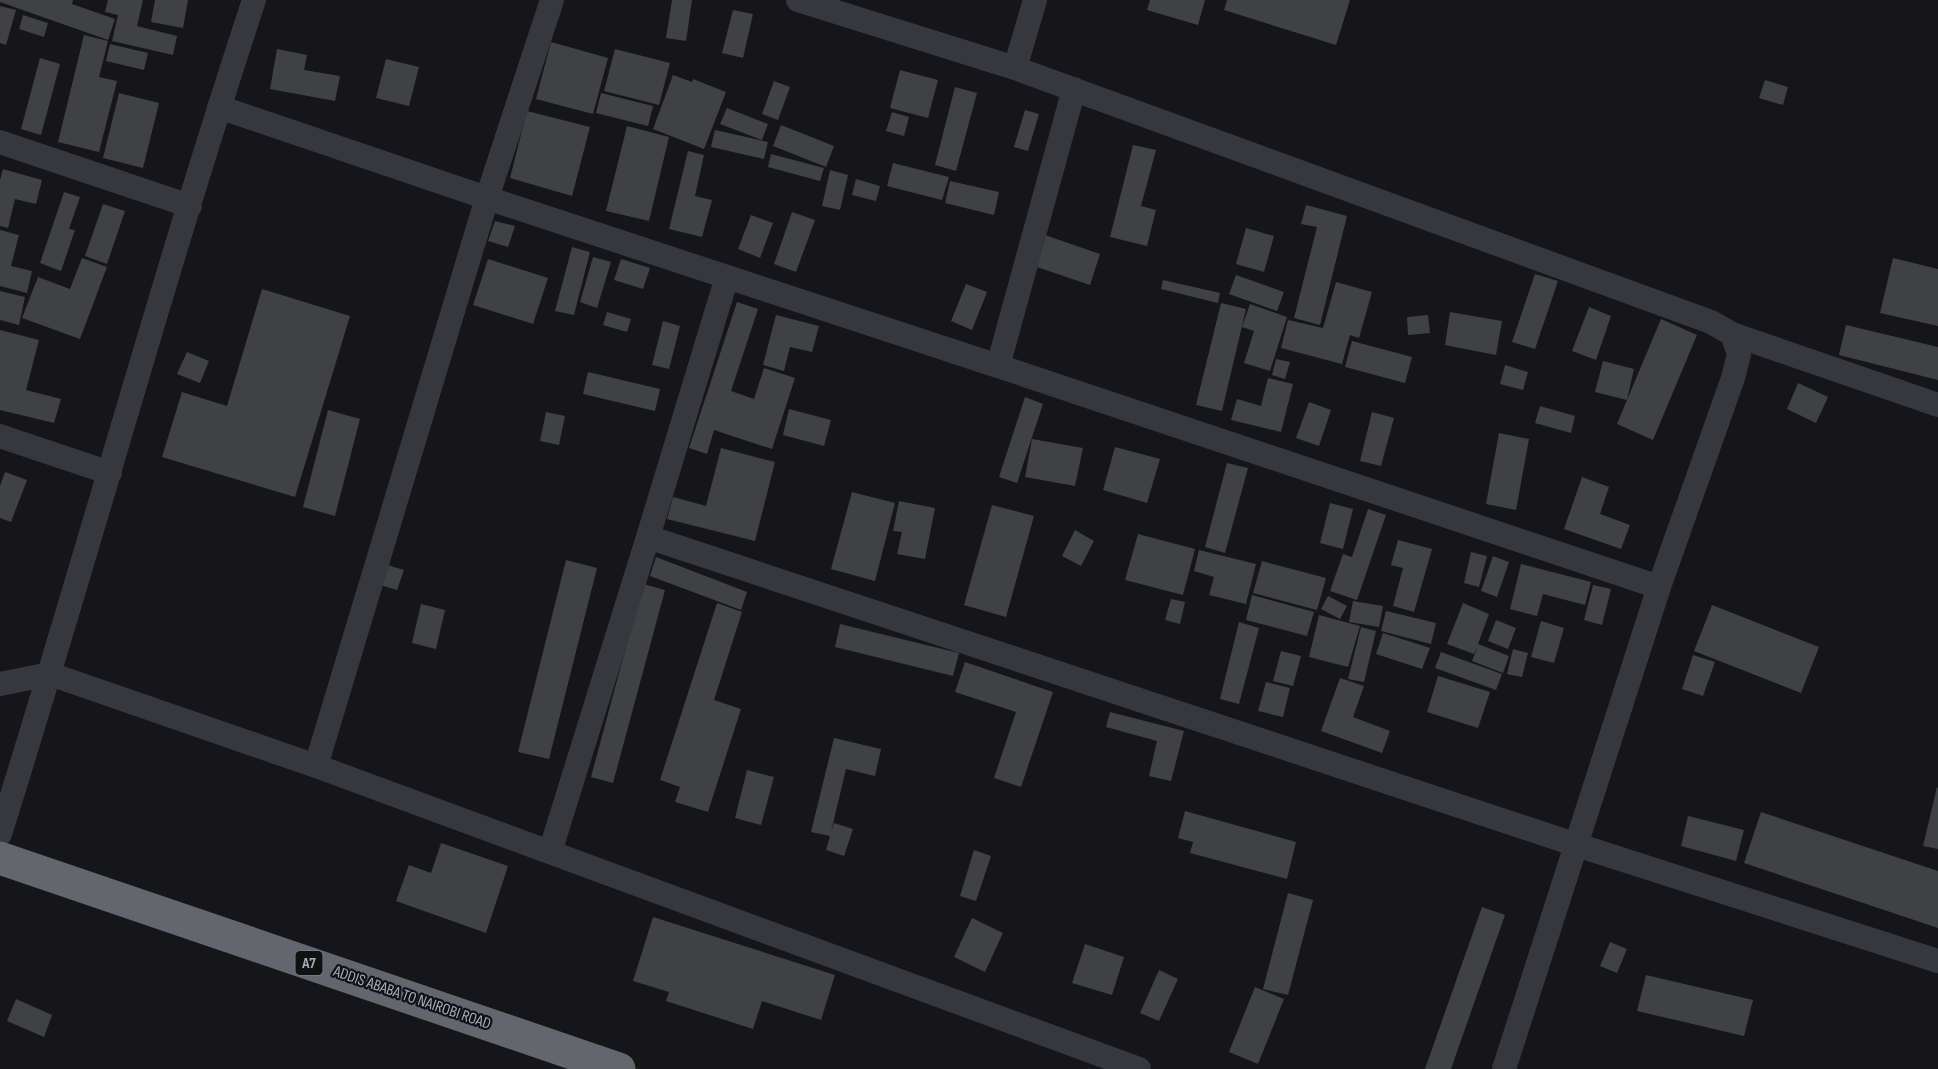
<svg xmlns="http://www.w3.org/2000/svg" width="1938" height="1069" font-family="'Sofia Sans Condensed',sans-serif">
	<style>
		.building { fill: #404145 }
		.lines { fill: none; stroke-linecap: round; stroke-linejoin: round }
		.street { stroke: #37383d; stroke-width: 24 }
		.highway { stroke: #63666d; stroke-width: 33 }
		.labels { text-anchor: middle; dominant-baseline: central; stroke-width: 4.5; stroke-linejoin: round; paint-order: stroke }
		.shield { fill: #111113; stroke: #7b7e86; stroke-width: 1.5 }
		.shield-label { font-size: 15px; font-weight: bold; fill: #a9adb7 }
		.street-label { font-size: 16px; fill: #a9adb7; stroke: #111113 }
	</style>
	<rect width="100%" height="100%" fill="#161618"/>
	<path class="building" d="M0 0H73L72 4 115 19 108 40 0 2Z
		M108 0H143L137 26 177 36 173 55 112 41 118 15 105 12Z
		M155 0H188L183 28 151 22Z
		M672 0H692L686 41 666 38Z
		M1150 0H1205L1198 25 1147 10Z
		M1227 0H1350L1336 45 1224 10Z
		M0 6 16 10 6 45 0 43Z
		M733 10 753 14 743 58 722 53Z
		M23 15 48 23 44 37 19 29Z
		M84 35 108 41 99 77 117 81 99 152 58 142Z
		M551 42 608 58 593 114 536 99Z
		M110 44 148 53 144 70 106 61Z
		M277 49 307 55 304 70 340 76 335 101 270 89Z
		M615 49 670 63 659 105 604 91Z
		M40 58 60 64 41 135 21 129Z
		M386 59 419 67 409 106 376 98Z
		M900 70 938 80 928 118 890 108Z
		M673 75 692 82 693 79 726 92 704 149 653 129Z
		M1765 80 1788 87 1783 105 1759 98Z
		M774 81 790 87 778 120 762 114Z
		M955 87 977 93 956 171 935 165Z
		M119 93 159 103 143 168 103 158Z
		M601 93 653 106 648 126 596 113Z
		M727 108 768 124 762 140 720 124Z
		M1025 110 1039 114 1028 151 1014 147Z
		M527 111 590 127 572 196 510 178Z
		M892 112 909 117 904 136 886 131Z
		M781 125 834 146 826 167 773 146Z
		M627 126 669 137 649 221 606 211Z
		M715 130 768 142 764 159 711 147Z
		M1133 145 1156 150 1141 206 1156 210 1147 246 1110 237Z
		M688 151 704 155 695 196 712 200 702 237 669 229Z
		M771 154 824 168 820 181 768 167Z
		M893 163 949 177 942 200 887 186Z
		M3 169 42 180 36 204 15 199 8 228 0 226V180Z
		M830 170 848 175 840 210 822 206Z
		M856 179 880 186 876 201 852 195Z
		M950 181 999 192 994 215 945 203Z
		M64 192 80 197 69 229 75 230 61 271 40 263Z
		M103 204 125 211 107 264 85 256Z
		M1306 205 1347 216 1320 325 1294 318 1317 227 1301 224Z
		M792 212 815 220 796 272 774 264Z
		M751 215 773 223 760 258 738 249Z
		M495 221 515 226 508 247 488 241Z
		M1246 228 1274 236 1264 272 1236 264Z
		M0 230 19 235 11 266 32 271 27 293 0 286Z
		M1042 234 1100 254 1090 285 1031 265Z
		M572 247 590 252 574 315 555 311Z
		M593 257 611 262 597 308 580 302Z
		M82 258 107 267 80 339 22 318 38 277 70 289Z
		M1893 258 1938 269V326L1880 313Z
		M488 259 548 278 533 324 473 305Z
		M621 259 650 268 643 289 614 280Z
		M1535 274 1558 281 1535 349 1512 342Z
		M1236 275 1284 292 1277 311 1229 294Z
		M1163 280 1220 293 1218 303 1161 289Z
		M1336 282 1372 292 1359 338 1350 335 1342 364 1281 348 1288 320 1323 328Z
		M966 284 987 292 972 330 951 321Z
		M262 289 350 316 295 497 162 457 182 392 227 406Z
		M0 291 25 297 19 325 0 320Z
		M737 302 758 309 731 391 754 399 764 368 795 378 772 449 714 430 707 454 689 448Z
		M1221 303 1246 309 1222 411 1196 405Z
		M1250 304 1287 317 1270 371 1244 363 1254 331 1242 327Z
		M1589 307 1611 316 1596 360 1572 351Z
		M607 312 631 319 627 332 603 325Z
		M1450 312 1502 321 1496 355 1445 345Z
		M776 315 819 326 812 352 790 347 784 371 763 365Z
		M1428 315 1430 333 1408 335 1407 317Z
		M1661 319 1697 335 1653 440 1617 424 1627 400 1595 392 1603 361 1634 369 1627 400Z
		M663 321 680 326 669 369 652 365Z
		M1846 325 1938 347V380L1839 355Z
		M0 330 39 340 26 390 61 399 54 423 0 410Z
		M1352 341 1412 357 1405 383 1345 367Z
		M187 352 209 361 200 383 177 374Z
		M1276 359 1290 362 1285 379 1272 375Z
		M1505 365 1528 372 1523 390 1500 384Z
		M588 372 660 389 655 411 583 394Z
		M1268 378 1293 384 1281 432 1231 420 1237 399 1261 406Z
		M1798 383 1828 397 1816 423 1787 409Z
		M1025 397 1043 404 1017 483 999 477Z
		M1309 402 1331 410 1319 446 1296 438Z
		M1540 406 1575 416 1571 433 1535 423Z
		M789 409 831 420 824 446 783 435Z
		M328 410 360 419 335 516 303 507Z
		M546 412 565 416 559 445 540 441Z
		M1372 412 1394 418 1381 466 1360 461Z
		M1499 433 1529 439 1516 510 1486 504Z
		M1032 439 1083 448 1075 486 1025 477Z
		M1115 447 1160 459 1147 503 1103 490Z
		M721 448 775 462 755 541 667 519 673 497 706 506Z
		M1227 463 1248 468 1225 553 1205 547Z
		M5 472 27 480 11 522 0 518V486Z
		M1582 477 1609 487 1600 514 1630 525 1621 549 1564 529Z
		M852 492 895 503 875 581 831 569Z
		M899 501 935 508 925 559 897 554 902 532 893 531Z
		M1330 503 1353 509 1343 549 1320 543Z
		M992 505 1034 516 1006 617 964 605Z
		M1368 509 1386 515 1357 600 1330 591 1343 554 1352 557Z
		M1075 530 1094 541 1081 566 1062 556Z
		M1138 534 1195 549 1183 595 1125 580Z
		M1398 540 1432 549 1414 612 1393 606 1403 568 1391 565Z
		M1199 550 1256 564 1246 604 1209 595 1214 577 1194 571Z
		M1471 552 1487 556 1479 587 1464 583Z
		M1493 556 1509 562 1497 597 1481 591Z
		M656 557 747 592 741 610 650 576Z
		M566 560 597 568 549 759 518 752Z
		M1262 561 1326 578 1317 610 1253 593Z
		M384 564 404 570 397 590 377 584Z
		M1521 564 1591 582 1585 605 1543 594 1537 616 1510 609Z
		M643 584 665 590 613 783 591 777Z
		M1593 585 1611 589 1602 625 1584 620Z
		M1252 595 1314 612 1307 636 1246 620Z
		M1328 596 1347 606 1340 619 1321 609Z
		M1171 599 1185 602 1180 624 1165 620Z
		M1353 601 1383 606 1379 627 1349 622Z
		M717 603 742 612 714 700 741 709 708 812 675 802 680 787 660 780Z
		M1463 603 1489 614 1478 644 1509 656 1503 673 1472 661 1478 646 1474 654 1447 644Z
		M421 604 445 610 436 649 412 643Z
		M1712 605 1819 647 1801 693 1694 651Z
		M1386 611 1436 623 1431 644 1381 631Z
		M1319 615 1360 626 1348 667 1309 657Z
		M1496 620 1516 628 1508 649 1488 641Z
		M1541 621 1564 628 1554 663 1531 657Z
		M1239 622 1259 628 1239 704 1220 699Z
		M840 624 959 653 953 676 835 647Z
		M1361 627 1376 631 1364 682 1348 679Z
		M1383 633 1430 648 1422 669 1376 654Z
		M1513 649 1528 653 1522 677 1507 674Z
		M1281 651 1301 656 1293 686 1273 681Z
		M1441 652 1502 674 1496 690 1435 668Z
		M1693 655 1715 662 1703 696 1682 689Z
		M965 662 1053 692 1021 787 994 778 1016 712 955 692Z
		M1438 676 1490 692 1478 728 1427 712Z
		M1340 678 1364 686 1353 717 1390 731 1382 753 1321 731Z
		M1266 682 1290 688 1283 717 1258 711Z
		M1110 712 1184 731 1171 781 1149 776 1157 741 1106 727Z
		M834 738 881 749 875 776 846 769 831 832 834 823 853 829 844 856 826 850 830 836 811 832Z
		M747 770 774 777 761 825 735 818Z
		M1937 787 1938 788V849L1923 846Z
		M1185 811 1296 842 1287 879 1190 853 1193 842 1178 838Z
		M1761 812 1938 871V928L1744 863Z
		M1688 816 1744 830 1736 861 1681 846Z
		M441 843 508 866 486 933 396 901 409 865 431 873Z
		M974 850 991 856 976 901 960 896Z
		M1288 893 1313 900 1288 995 1263 989Z
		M1482 907 1505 915 1451 1069H1425Z
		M653 917 835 975 821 1020 762 1001 753 1029 666 1001 669 992 633 981Z
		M972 918 1003 933 985 972 954 957Z
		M1610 942 1627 949 1617 973 1600 966Z
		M1085 944 1124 957 1112 995 1072 983Z
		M1159 970 1178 979 1159 1021 1140 1013Z
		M1646 975 1753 1000 1744 1036 1637 1011Z
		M1255 987 1284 999 1258 1064 1229 1052Z
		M16 999 52 1015 44 1037 7 1021Z"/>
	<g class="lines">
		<path class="street" d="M798 0 1015 68 1711 322 1732 334 1938 405
			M1015 68 1035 0
			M219 107 487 198 998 366 1659 587
			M0 142 190 206
			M998 366 1074 89
			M0 436 110 473
			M648 537 1577 845 1938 961
			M0 684 50 674 316 766 1139 1069
			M316 766 487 198 552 0
			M0 834C87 557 163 276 254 0
			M550 852 648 537 727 277
			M1504 1069 1659 587 1733 378 1739 354 1732 334"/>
		<path class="highway" d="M0 858 619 1069"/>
	</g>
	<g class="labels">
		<rect class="shield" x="295.5" y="951" width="27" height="24" rx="4.5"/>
		<g class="shield-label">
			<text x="309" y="963">A7</text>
		</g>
		<g class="street-label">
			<text transform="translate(412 998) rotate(19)">ADDIS ABABA TO NAIROBI ROAD</text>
		</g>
	</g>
</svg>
